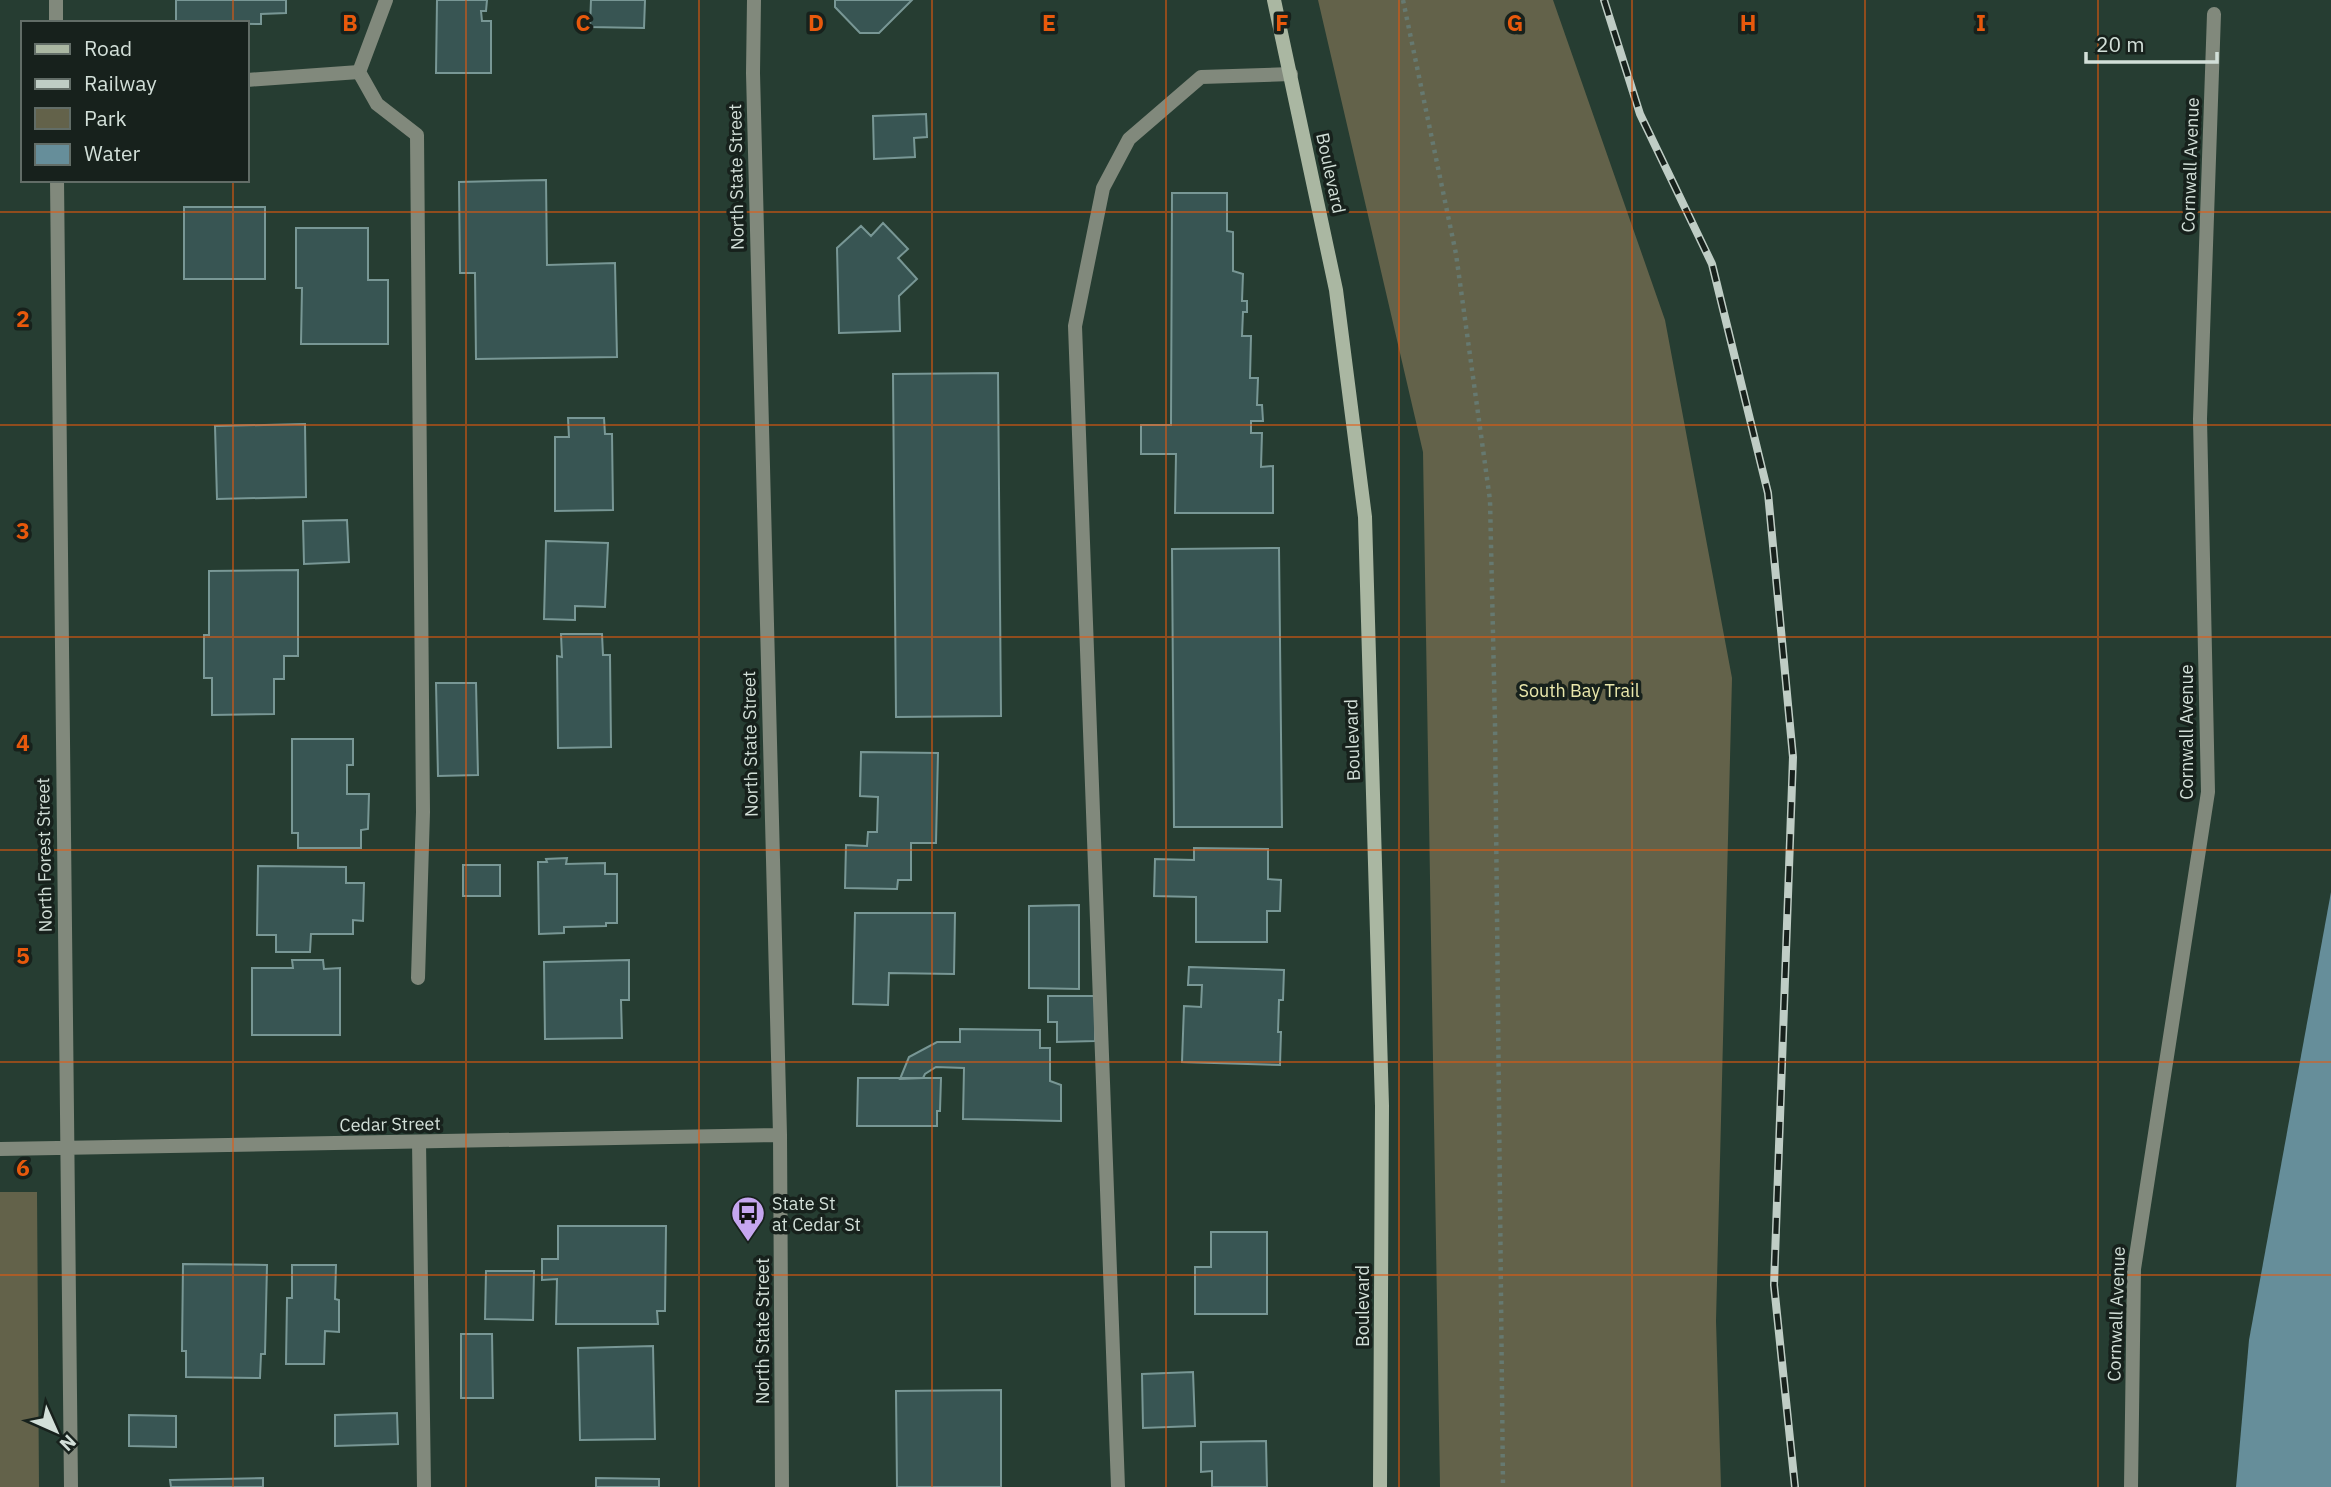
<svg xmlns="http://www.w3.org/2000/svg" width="2331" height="1487" font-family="'IBM Plex Sans',sans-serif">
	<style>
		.green { fill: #63624a }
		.water { fill: #668e9a }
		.building { fill: #385553; stroke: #789795; stroke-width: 2 }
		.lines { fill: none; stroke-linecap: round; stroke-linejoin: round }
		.path { stroke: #667970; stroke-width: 4.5; stroke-dasharray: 3.5 5; stroke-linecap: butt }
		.lane { stroke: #81897c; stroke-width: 14 }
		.street { stroke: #81897c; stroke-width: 14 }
		.secondary { stroke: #aab7a2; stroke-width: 14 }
		.rail-casing { stroke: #bfcdc5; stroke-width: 8 }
		.rail { stroke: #17211c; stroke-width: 5; stroke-dasharray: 16; stroke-linecap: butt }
		.grid { fill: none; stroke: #e8590c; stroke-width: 2; stroke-opacity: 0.55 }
		.labels { text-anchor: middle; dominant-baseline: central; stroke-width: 7; stroke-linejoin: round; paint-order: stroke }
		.street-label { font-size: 18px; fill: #d2dfd8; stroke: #17211c }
		.park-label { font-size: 18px; fill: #eae8ac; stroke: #17211c }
		.poi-label { font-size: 18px; fill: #d2dfd8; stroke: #17211c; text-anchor: start }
		.grid-label { font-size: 23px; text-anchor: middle; font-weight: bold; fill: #e8590c; stroke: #17211c; stroke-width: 7; stroke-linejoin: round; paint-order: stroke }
	</style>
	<rect width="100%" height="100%" fill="#263d32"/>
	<path class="green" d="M1318 0H1553L1665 320 1732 678 1716 1321 1721 1487H1440L1423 452Z
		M0 1192H37L39 1487H0Z"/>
	<path class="water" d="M2331 892V1487H2236L2249 1340Z"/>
	<path class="building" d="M176 0H286V13L261 14V24L176 23Z
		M437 0H487L486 11H481L482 21H491V73H436Z
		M591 0H645L644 28 590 27Z
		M835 0H912L879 33H860L835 7Z
		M926 114 927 137 914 138 915 157 874 159 873 116Z
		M546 180 547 265 615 263 617 357 476 359 475 273H460L459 182Z
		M1172 193H1227V231L1233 232V271L1243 274 1242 301H1247V312H1243L1242 336H1251L1250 378H1258L1257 405H1262L1263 421H1251V433H1262L1261 467 1273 466V513H1175L1176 454H1141V425H1171Z
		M184 207H265V279H184Z
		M883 223 908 249 898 258 917 279 899 296 900 331 839 333 837 248 861 226 871 236Z
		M296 228H368V280H388V344H301L302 288H296Z
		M998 373 1001 716 896 717 893 374Z
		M568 418H604L605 434H612L613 510 555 511V437H569Z
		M305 424 306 497 217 499 215 426Z
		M347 520 349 562 304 564 303 521Z
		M546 541 608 543 605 607 575 606V620L544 619Z
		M1279 548 1282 827H1174L1172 549Z
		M298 570V656H284V679H274V714L212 715V678H204V635H209V571Z
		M561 634H602L603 655H610L611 747 558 748 557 656 562 657Z
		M436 683H476L478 775 438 776Z
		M292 739H353V765H347V794H369L368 829 361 830V848H298V833H292Z
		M861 752 938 753 936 843H911V880H898L897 889 845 888 846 845 867 846 868 832H877L878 797 860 796Z
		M1194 848 1268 849V879L1281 880 1280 911H1267V942H1196V897L1154 896 1155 859 1194 860Z
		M567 858 566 864 605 863V874H617V923H606V926L564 927V933L539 934 538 862H547L546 859Z
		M463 865H500V896H463Z
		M258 866 346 867V883H364L363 921 353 920V934H311L310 952H276V935H257Z
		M1079 905V989L1029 988V906Z
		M855 913H955L954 974 889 973 888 1005 853 1004Z
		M292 960H323L324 969 340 968V1035H252V968H293Z
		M629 960V1000H621L622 1038 545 1039 544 962Z
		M1189 967 1284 970 1283 1000H1279L1278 1032H1281L1280 1065 1182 1062 1184 1006 1201 1007 1202 985H1188Z
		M1048 996H1095V1041L1057 1042V1022H1048Z
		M960 1029 1040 1030V1048H1050V1081L1061 1085V1121L963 1119 964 1068 936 1067 925 1074 923 1078 900 1079 909 1057 937 1042H960Z
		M858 1078H941L940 1111H937V1126H857Z
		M558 1226H666L665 1311H657L658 1324H556L557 1279 542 1280V1259H558Z
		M1211 1232H1267V1314H1195V1267H1211Z
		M183 1264 267 1265 265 1354H261L260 1378 186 1377V1351H182Z
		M292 1265H336L335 1299 339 1300V1332L325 1331 324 1364H286L287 1298H292Z
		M486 1271H534L533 1320 485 1319Z
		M461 1334H492L493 1398H461Z
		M653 1346 655 1439 580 1440 578 1348Z
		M1193 1372 1195 1426 1143 1428 1142 1374Z
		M1001 1390V1487H897L896 1391Z
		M397 1413 398 1444 335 1446V1415Z
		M129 1415 176 1416V1447L129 1446Z
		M1266 1441 1267 1487H1212V1471L1201 1472V1442Z
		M263 1478V1487H171L170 1480Z
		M596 1478 659 1479V1487H596Z"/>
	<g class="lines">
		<path class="path" d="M1403 0 1456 254 1490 500 1495 724 1503 1487"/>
		<path class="lane" d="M386 0 359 72 377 104 417 135 423 812 418 978
			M419 1142 424 1487
			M1118 1487 1075 326 1103 188 1129 139 1201 77 1291 74"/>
		<path class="street" d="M754 0 753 73 780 1135 782 1487
			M56 23V0
			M247 80 359 72
			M57 180 71 1487
			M0 1149 780 1135
			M2131 1487 2134 1269 2208 792 2200 419 2214 14"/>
		<path class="secondary" d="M1274 0 1336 290 1365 517 1382 1106 1380 1487"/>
		<g class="rail-casing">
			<path id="rail" d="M1604 0 1640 114 1712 264 1768 493 1793 757 1774 1285 1795 1487"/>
		</g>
		<use href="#rail" class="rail"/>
	</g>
	<path class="grid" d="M233 0V23M466 0V1487M699 0V1487M932 0V1487M1166 0V1487M1399 0V1487M1632 0V1487M1865 0V1487M2098 0V1487M233 180V1487M0 212H2331M0 425H2331M0 637H2331M0 850H2331M0 1062H2331M0 1275H2331"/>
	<defs>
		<g id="bus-pin" transform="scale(1.75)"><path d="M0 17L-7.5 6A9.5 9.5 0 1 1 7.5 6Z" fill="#c6a6f0" stroke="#17211c"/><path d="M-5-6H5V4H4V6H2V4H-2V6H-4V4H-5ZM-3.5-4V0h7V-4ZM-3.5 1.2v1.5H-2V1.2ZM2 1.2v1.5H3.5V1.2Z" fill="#111"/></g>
	</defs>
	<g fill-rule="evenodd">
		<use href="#bus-pin" x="748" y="1213"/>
	</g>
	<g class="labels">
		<g class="street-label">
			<text transform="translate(2190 165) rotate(-88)">Cornwall Avenue</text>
			<text transform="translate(1331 173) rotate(78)">Boulevard</text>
			<text transform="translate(736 177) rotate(-91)">North State Street</text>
			<text transform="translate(2186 732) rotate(-90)">Cornwall Avenue</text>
			<text transform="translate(1352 740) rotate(-92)">Boulevard</text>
			<text transform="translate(750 744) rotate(-91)">North State Street</text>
			<text transform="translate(44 855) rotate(-91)">North Forest Street</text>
			<text transform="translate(390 1124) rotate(-1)">Cedar Street</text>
			<text transform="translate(1362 1306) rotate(-90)">Boulevard</text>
			<text transform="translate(2116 1314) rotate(-88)">Cornwall Avenue</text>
			<text transform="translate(762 1331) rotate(-90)">North State Street</text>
		</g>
		<g class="park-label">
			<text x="1579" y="690">South Bay Trail</text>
		</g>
		<g class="poi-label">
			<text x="772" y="1203">State St<tspan x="772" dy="21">at Cedar St</tspan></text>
		</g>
	</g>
	<g class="grid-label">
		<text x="350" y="31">B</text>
		<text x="583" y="31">C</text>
		<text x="816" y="31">D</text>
		<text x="1049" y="31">E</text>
		<text x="1282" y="31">F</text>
		<text x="1515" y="31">G</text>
		<text x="1748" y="31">H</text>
		<text x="1981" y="31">I</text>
		<text x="23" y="327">2</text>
		<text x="23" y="539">3</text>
		<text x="23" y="751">4</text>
		<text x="23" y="964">5</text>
		<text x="23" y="1176">6</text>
	</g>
	<rect x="21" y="21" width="228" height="161" fill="#17211c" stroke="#626d67" stroke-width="2"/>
	<rect x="35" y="44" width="35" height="10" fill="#aab7a2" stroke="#626d67" stroke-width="2"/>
	<text x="84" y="56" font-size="21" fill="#d2dfd8">Road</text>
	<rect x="35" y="79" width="35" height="10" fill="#bfcdc5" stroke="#626d67" stroke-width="2"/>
	<text x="84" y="91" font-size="21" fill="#d2dfd8">Railway</text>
	<rect x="35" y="108" width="35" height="21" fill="#63624a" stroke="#626d67" stroke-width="2"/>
	<text x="84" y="126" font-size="21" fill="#d2dfd8">Park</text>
	<rect x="35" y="144" width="35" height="21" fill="#668e9a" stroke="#626d67" stroke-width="2"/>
	<text x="84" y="161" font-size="21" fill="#d2dfd8">Water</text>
	<g transform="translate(56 1431) rotate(135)" stroke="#17211c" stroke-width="5" paint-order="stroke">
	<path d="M0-5L12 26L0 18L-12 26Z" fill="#d2dfd8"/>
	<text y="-10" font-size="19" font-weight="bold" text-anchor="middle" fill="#d2dfd8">N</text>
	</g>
	<path d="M2086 52v10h131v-10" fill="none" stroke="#d2dfd8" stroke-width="3.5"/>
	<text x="2096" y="52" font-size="21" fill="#d2dfd8" stroke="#17211c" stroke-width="5" paint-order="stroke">20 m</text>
</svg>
